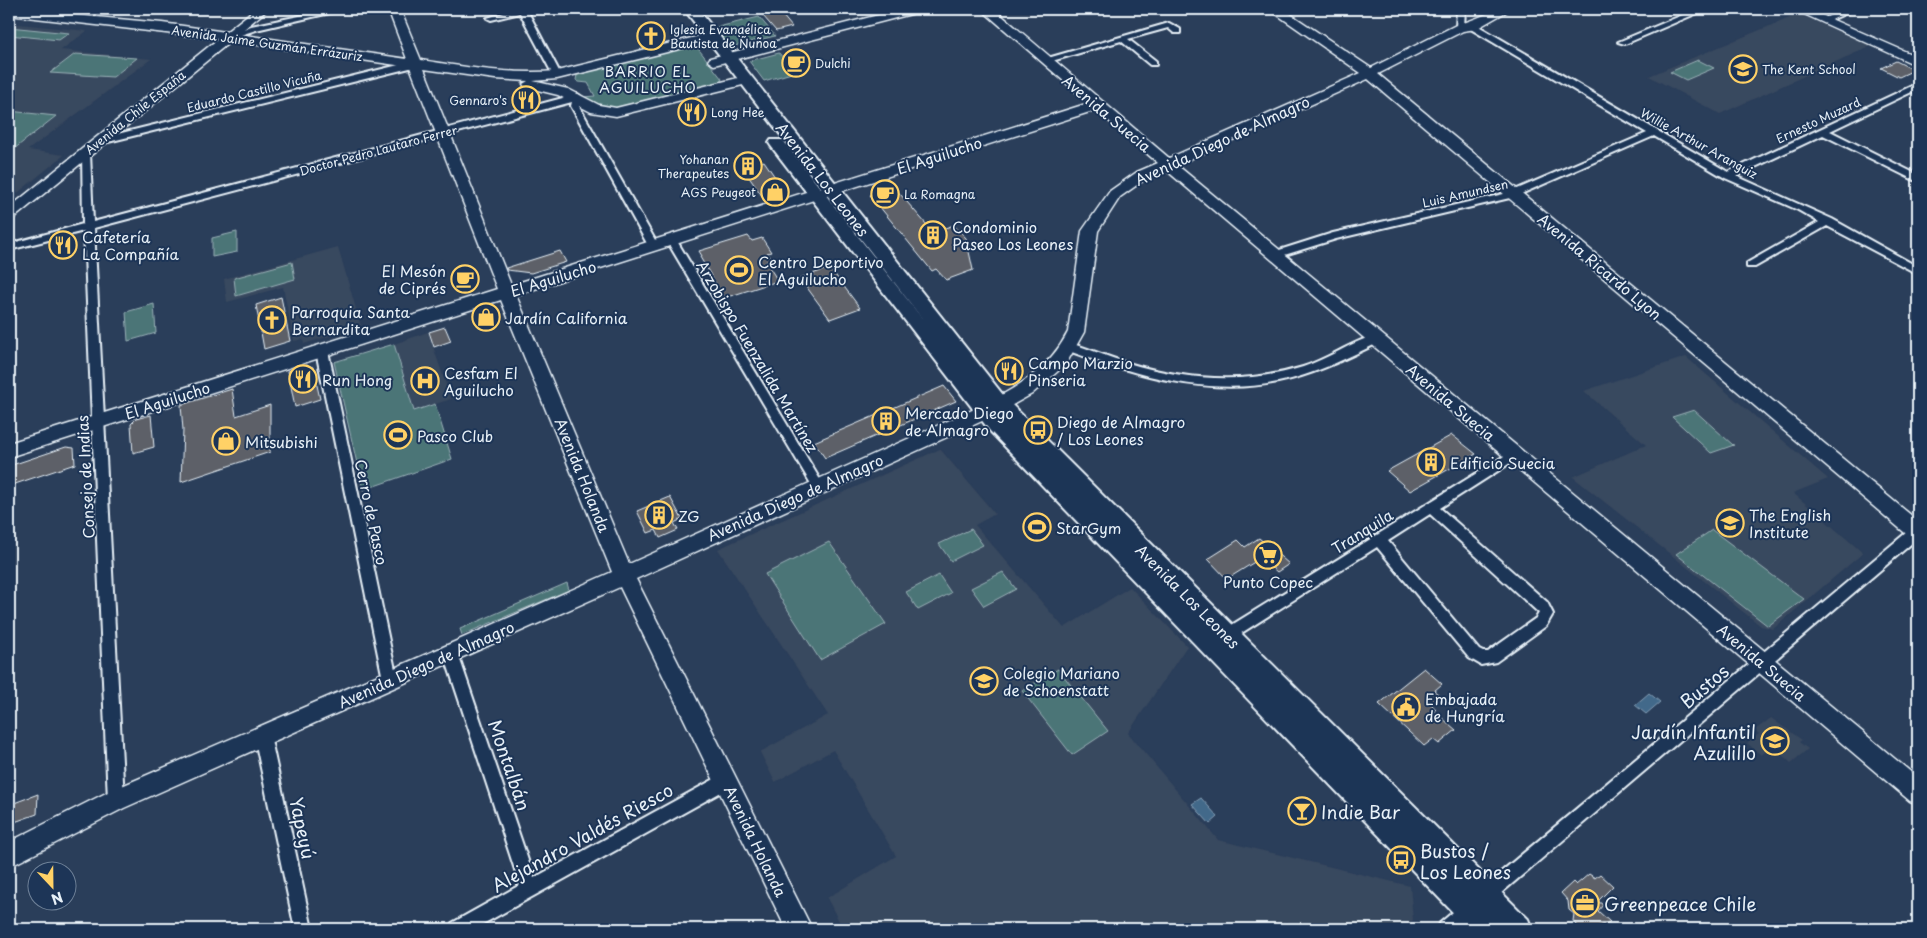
<svg xmlns="http://www.w3.org/2000/svg" width="1927" height="938" font-family="'Playpen Sans',sans-serif">
	<style>
		.built { fill: #39485e }
		.green { fill: #4c7477; stroke: #9ab2b8 }
		.water { fill: #43698a; stroke: #859fb6 }
		.building { fill: #5d6168; stroke: #e8f1f8 }
		.lines { fill: none; stroke-linecap: round; stroke-linejoin: round }
		.street-casing { stroke: #e8f1f8; stroke-width: 4 }
		.secondary-casing { stroke: #e8f1f8; stroke-width: 3 }
		.primary-casing { stroke: #e8f1f8; stroke-width: 4 }
		.street { fill: #1d3557; fill-rule: evenodd }
		.secondary { fill: #1d3557; fill-rule: evenodd }
		.primary { fill: #1d3557; fill-rule: evenodd }
		.labels { text-anchor: middle; dominant-baseline: central; stroke-width: 4; stroke-linejoin: round; paint-order: stroke }
		.far-poi-label { font-size: 12px; fill: #e8f1f8; stroke: #1d3557; text-anchor: start }
		.far-street-label { font-size: 12px; fill: #e8f1f8; stroke: #1d3557 }
		.far-neighbourhood-label { font-size: 14px; letter-spacing: 1px; fill: #e8f1f8; stroke: #1d3557 }
		.street-label { font-size: 15px; fill: #e8f1f8; stroke: #1d3557 }
		.poi-label { font-size: 15px; fill: #e8f1f8; stroke: #1d3557; text-anchor: start }
		.near-street-label { font-size: 18px; fill: #e8f1f8; stroke: #1d3557 }
		.near-poi-label { font-size: 18px; fill: #e8f1f8; stroke: #1d3557; text-anchor: start }
	</style>
	<rect width="100%" height="100%" fill="#2a3e5a"/>
	<filter id="ink" filterUnits="userSpaceOnUse"><feTurbulence type="fractalNoise" baseFrequency=".02" numOctaves="2"/><feDisplacementMap in="SourceGraphic" scale="10" xChannelSelector="R" yChannelSelector="G"/><feConvolveMatrix kernelMatrix="1 2 1 2 8 2 1 2 1" color-interpolation-filters="sRGB"/></filter>
	<g filter="url(#ink)">
		<path class="built" d="M1799 14 1871 46 1720 114 1649 76Z
			M9 23 87 31 61 50 151 59 28 150 64 155 9 200Z
			M338 247 361 326 304 344 303 339 294 341 283 287 227 302 224 279Z
			M428 332 451 399 414 411 394 344Z
			M1686 357 1828 479 1793 493 1863 553 1773 629 1761 626 1573 477 1646 445 1584 391Z
			M940 449 995 514 975 525 1064 628 1130 587 1187 646 1128 733 1218 840 1410 886 1413 920 1401 929H1294L1287 921 1276 929H843L827 898 896 856 833 750 775 782 760 752 828 715 718 549Z
			M1771 718 1802 740 1799 742 1808 749 1791 763 1773 747 1761 755 1747 743 1759 734 1755 730Z"/>
		<path class="green" d="M759 17 775 36 730 47 714 28Z
			M9 27 69 33 59 40 9 35Z
			M691 44 696 46 722 79 720 82 616 109 603 108 583 97 595 96 588 83 579 82 576 80 577 75 582 73Z
			M779 53 795 72 764 81 749 61Z
			M75 54 137 58 113 77 50 73Z
			M1698 60 1714 68 1686 80 1670 72Z
			M9 111 56 116 9 153Z
			M237 232V252L212 257V238Z
			M292 262 295 279 236 296 234 278Z
			M154 304 156 333 128 341 126 312Z
			M394 344 414 411 435 404 452 459 363 490 334 362Z
			M1694 410 1733 445H1734L1711 453 1672 417Z
			M971 529 983 545 951 561 939 544Z
			M1712 530 1804 599 1768 626 1676 554Z
			M829 542 886 624 820 660 765 574Z
			M1003 572 1016 589 984 606 971 588Z
			M939 575 951 593 918 610 906 592Z
			M567 583 569 590 462 635 460 629Z
			M1058 669 1108 731 1072 755 1022 691Z"/>
		<path class="water" d="M1649 693 1660 702 1646 714 1635 705Z
			M1201 798 1218 817 1210 824 1192 804Z"/>
		<path class="building" d="M757 9H777L792 27 776 31Z
			M1896 61 1914 70 1899 77 1881 68Z
			M756 158 759 163 764 161 786 193 765 200 739 163Z
			M894 187 933 232 954 225 966 238 973 270 946 280 936 269 932 271 870 195Z
			M748 236 752 241 762 238 771 252 767 253 772 260 766 262 778 281 724 298 700 257 702 256 699 251Z
			M560 251 566 262 531 273 507 270 506 268Z
			M830 268 860 308 830 319 800 278Z
			M281 297 290 341 264 349 256 305Z
			M445 327 451 341 434 347 429 332Z
			M307 365 313 367 320 399 295 407 288 371Z
			M944 386 956 401 825 458 814 442Z
			M232 389 236 416 270 405V452L181 482 183 430 181 405Z
			M151 415 154 447 133 453 131 424 136 419Z
			M1452 435 1476 454 1410 491 1387 471Z
			M66 447 74 448 75 464 9 486V466Z
			M670 497 682 519 674 523 678 530 660 538 656 530 648 533 637 511Z
			M1259 538 1289 564 1277 572 1261 558 1227 579 1208 559 1238 540 1245 547Z
			M1424 668 1442 684 1434 691 1441 696 1431 704 1436 709 1434 711 1456 730 1439 744 1433 739 1424 746 1379 704Z
			M38 794 37 814 9 824V805Z
			M1589 874 1595 878 1600 874 1613 886 1598 901 1603 905 1598 911 1610 922 1591 929H1579L1573 921 1574 914 1569 910 1568 901 1561 893 1573 882 1576 885Z"/>
		<g class="lines">
			<g class="street-casing">
				<path id="street" d="M333 9H347L256 30 228 39 224 37 251 26Z
					M518 9 527 10 561 75 560 77 553 75 520 13 491 20 487 18Z
					M1457 9H1465L1464 28 1460 30 1456 28Z
					M1697 9H1707L1625 44 1618 42Z
					M1845 9H1855L1827 22 1820 20Z
					M1169 23 1180 29V33H1174L1168 28 1128 39 1156 61V65H1150L1121 41 1045 63 1041 60Z
					M1469 24H1475L1728 172 1918 83V89L1830 131 1918 175V182L1823 135 1736 176 1832 219 1918 267V274L1827 226 1755 267H1747V263L1819 222 1798 210 1725 178 1654 136 1514 197 1336 239 1278 257H1270V253L1333 233 1508 193 1647 133 1469 28Z
					M415 61 419 64 418 66 100 144 95 141 97 139Z
					M578 94 582 97 579 106 659 247 658 249H650L649 247 571 106 572 102 94 228 124 800 122 805 116 808 110 805 108 800 84 231 9 250V244L83 224 82 151H88L90 153 93 222Z
					M672 238 677 241 822 483 824 486 822 489H814L667 241Z
					M1376 335 1382 339 1380 342C1347 358 1314 375 1278 382 1206 397 1133 374 1066 350L1064 347 1070 343C1089 349 1108 357 1128 363 1185 380 1245 385 1303 367 1328 359 1351 342 1376 335Z
					M322 347 328 351 397 679 395 684 390 686 385 684 383 679 316 351Z
					M1514 450 1518 452 1520 455 1518 458 1440 508 1547 602 1553 614 1546 626 1496 662 1481 665 1469 658 1377 547 1232 639 1227 641 1222 639 1220 635 1222 631ZM1430 514 1539 613 1536 618 1488 652H1483L1479 650 1388 541Z
					M1918 526V538L1459 929H1438L1440 923 1913 527Z
					M451 648 456 650 458 654 534 878 720 776 726 774 732 776 734 781 732 786 474 929H450L452 923 520 885 444 654 446 650Z
					M262 728 267 730 270 735 312 929H295L254 735 257 730Z"/>
			</g>
			<g class="secondary-casing">
				<path id="secondary" d="M9 9 162 23 226 32 255 9H268L238 34 407 59 388 9H400L421 60C466 67 511 75 557 71L712 33 716 34 718 37 716 40 557 79 533 81 568 89 599 105 616 108 746 76 752 80 751 83 616 116 591 112 558 95 525 87 523 84 528 81 495 79 424 69 511 285 1089 103 981 9H994L1169 158 1361 73 1269 9H1283L1371 68 1456 25C1475 21 1491 9 1511 9L1476 29 1463 31 1378 74 1918 521V540L1911 538 1368 79 1177 165 1918 778V804L1910 801 1166 170 1147 178 1120 197 1098 231 1084 332 1066 364 1032 394 991 417 636 579 812 929H786L620 587 124 808 9 867V842L108 792 443 647 612 572 501 300 9 457V443L497 289 410 67 231 41 14 218 9 220V208L218 39 9 15ZM1096 110 1158 163 1137 172 1110 191 1082 231 1068 332C1049 370 1015 389 979 407L629 564 516 295Z
					M902 9H921L919 12 714 65 708 61 710 58Z
					M1793 9H1808L1918 57V66Z"/>
			</g>
			<g class="primary-casing">
				<path id="primary" d="M684 9H698L1007 400 1528 919 1532 929H1469L990 431 771 146 769 143 771 140H783L924 321Z"/>
			</g>
			<use href="#street" class="street"/>
			<use href="#secondary" class="secondary"/>
			<use href="#primary" class="primary"/>
		</g>
	</g>
	<defs>
		<g id="church-ring" transform="scale(1.4375)"><circle r="9.5" fill="#1d3557" stroke="#ffd166" stroke-width="1.5"/><path d="M-1.2-6h2.4v3.5h3.3v2.4h-3.3V6h-2.4V-.1h-3.3v-2.4h3.3Z" fill="#ffd166"/></g>
		<g id="cafe-ring" transform="scale(1.4375)"><circle r="9.5" fill="#1d3557" stroke="#ffd166" stroke-width="1.5"/><path d="M-5.5-4.5H6V0H3Q3 3.5 0 3.5H-2.5Q-5.5 3.5-5.5 0ZM3-3.2v2h1.7v-2ZM-6 4.5H4V6H-6Z" fill="#ffd166"/></g>
		<g id="school-ring" transform="scale(1.4375)"><circle r="9.5" fill="#1d3557" stroke="#ffd166" stroke-width="1.5"/><path d="M0-5L7-2L0 1L-7-2ZM-4 1L0 2.5L4 1V4Q0 6-4 4Z" fill="#ffd166"/></g>
		<g id="restaurant-ring" transform="scale(1.4375)"><circle r="9.5" fill="#1d3557" stroke="#ffd166" stroke-width="1.5"/><path d="M-5-6h1v4h1v-4h1v4h1v-4h1v5L-1.5 .5V6h-2V.5L-5-1ZM5-6V6H3V1.5H1.5Q1.5-4 5-6Z" fill="#ffd166"/></g>
		<g id="building-ring" transform="scale(1.4375)"><circle r="9.5" fill="#1d3557" stroke="#ffd166" stroke-width="1.5"/><path d="M-4-6H4V6H1V3H-1V6H-4ZM-2.5-4.3h1.7v1.8h-1.7ZM.8-4.3h1.7v1.8H.8ZM-2.5-1h1.7V.8h-1.7ZM.8-1h1.7V.8H.8Z" fill="#ffd166"/></g>
		<g id="shop-ring" transform="scale(1.4375)"><circle r="9.5" fill="#1d3557" stroke="#ffd166" stroke-width="1.5"/><path d="M-5-2.5h2.3a2.7 3.5 0 0 1 5.4 0H5L5.5 6h-11ZM-1.5-2.5h3a1.5 2.3 0 0 0-3 0Z" fill="#ffd166"/></g>
		<g id="stadium-ring" transform="scale(1.4375)"><circle r="9.5" fill="#1d3557" stroke="#ffd166" stroke-width="1.5"/><path d="M0-5a6.5 5 0 1 0 0 10a6.5 5 0 1 0 0-10ZM-3.5-1.8h7v3.6h-7Z" fill="#ffd166"/></g>
		<g id="hospital-ring" transform="scale(1.4375)"><circle r="9.5" fill="#1d3557" stroke="#ffd166" stroke-width="1.5"/><path d="M-5-5h3v3.5h4V-5h3V5h-3V1.5h-4V5h-3Z" fill="#ffd166"/></g>
		<g id="bus-ring" transform="scale(1.4375)"><circle r="9.5" fill="#1d3557" stroke="#ffd166" stroke-width="1.5"/><path d="M-5-6H5V4H4V6H2V4H-2V6H-4V4H-5ZM-3.5-4V0h7V-4ZM-3.5 1.2v1.5H-2V1.2ZM2 1.2v1.5H3.5V1.2Z" fill="#ffd166"/></g>
		<g id="supermarket-ring" transform="scale(1.4375)"><circle r="9.5" fill="#1d3557" stroke="#ffd166" stroke-width="1.5"/><path d="M-6-5.5h2.5l.6 2H6L4.5 2H-2.5L-4.4-4H-6ZM-1.5 3.2a1.3 1.3 0 1 0 .1 0ZM3 3.2a1.3 1.3 0 1 0 .1 0Z" fill="#ffd166"/></g>
		<g id="civic-ring" transform="scale(1.4375)"><circle r="9.5" fill="#1d3557" stroke="#ffd166" stroke-width="1.5"/><path d="M-.6-6.5H3V-4.5H.6V-3L4-1V1h2V6H-6V1h2V-1L-.6-3ZM-1.2 2.5V6h2.4V2.5Z" fill="#ffd166"/></g>
		<g id="bar-ring" transform="scale(1.4375)"><circle r="9.5" fill="#1d3557" stroke="#ffd166" stroke-width="1.5"/><path d="M-6-5H6L.8 .8V4.5H3.5V6h-7V4.5H-.8V.8Z" fill="#ffd166"/></g>
		<g id="office-ring" transform="scale(1.4375)"><circle r="9.5" fill="#1d3557" stroke="#ffd166" stroke-width="1.5"/><path d="M-6-3h4V-5.5h4V-3h4V5H-6ZM-1-4.5V-3h2v-1.5ZM-6 0V1H6V0Z" fill="#ffd166"/></g>
	</defs>
	<g fill-rule="evenodd">
		<use href="#church-ring" x="651" y="36"/>
		<use href="#cafe-ring" x="796" y="63"/>
		<use href="#school-ring" x="1743" y="69"/>
		<use href="#restaurant-ring" x="526" y="100"/>
		<use href="#restaurant-ring" x="692" y="112"/>
		<use href="#building-ring" x="748" y="166"/>
		<use href="#shop-ring" x="775" y="192"/>
		<use href="#cafe-ring" x="885" y="194"/>
		<use href="#building-ring" x="933" y="235"/>
		<use href="#restaurant-ring" x="63" y="245"/>
		<use href="#stadium-ring" x="739" y="270"/>
		<use href="#cafe-ring" x="465" y="279"/>
		<use href="#shop-ring" x="486" y="317"/>
		<use href="#church-ring" x="272" y="320"/>
		<use href="#restaurant-ring" x="1009" y="371"/>
		<use href="#restaurant-ring" x="303" y="379"/>
		<use href="#hospital-ring" x="425" y="381"/>
		<use href="#building-ring" x="886" y="421"/>
		<use href="#bus-ring" x="1038" y="430"/>
		<use href="#stadium-ring" x="398" y="435"/>
		<use href="#shop-ring" x="226" y="441"/>
		<use href="#building-ring" x="1431" y="462"/>
		<use href="#building-ring" x="659" y="515"/>
		<use href="#school-ring" x="1730" y="523"/>
		<use href="#stadium-ring" x="1037" y="527"/>
		<use href="#supermarket-ring" x="1268" y="555"/>
		<use href="#school-ring" x="984" y="681"/>
		<use href="#civic-ring" x="1406" y="707"/>
		<use href="#school-ring" x="1775" y="741"/>
		<use href="#bar-ring" x="1302" y="811"/>
		<use href="#bus-ring" x="1401" y="860"/>
		<use href="#office-ring" x="1585" y="903"/>
	</g>
	<g class="labels">
		<g class="far-poi-label">
			<text x="670" y="29">Iglesia Evangélica<tspan x="670" dy="14">Bautista de Ñuñoa</tspan></text>
			<text x="815" y="63">Dulchi</text>
			<text x="1762" y="69">The Kent School</text>
			<text x="507" y="100" text-anchor="end">Gennaro's</text>
			<text x="711" y="112">Long Hee</text>
			<text x="729" y="159" text-anchor="end">Yohanan<tspan x="729" dy="14">Therapeutes</tspan></text>
			<text x="756" y="192" text-anchor="end">AGS Peugeot</text>
			<text x="904" y="194">La Romagna</text>
		</g>
		<g class="far-street-label">
			<text transform="translate(267 43) rotate(8)">Avenida Jaime Guzmán Errázuriz</text>
			<text transform="translate(254 91) rotate(-14)">Eduardo Castillo Vicuña</text>
			<text transform="translate(135 112) rotate(-39)">Avenida Chile España</text>
			<text transform="translate(1818 120) rotate(-25)">Ernesto Muzard</text>
			<text transform="translate(1699 143) rotate(29)">Willie Arthur Aranguiz</text>
			<text transform="translate(378 150) rotate(-15)">Doctor Pedro Lautaro Ferrer</text>
			<text transform="translate(1465 193) rotate(-13)">Luis Amundsen</text>
		</g>
		<g class="far-neighbourhood-label">
			<text x="648" y="71">BARRIO EL<tspan x="648" dy="16">AGUILUCHO</tspan></text>
		</g>
		<g class="street-label">
			<text transform="translate(1107 113) rotate(40)">Avenida Suecia</text>
			<text transform="translate(1222 140) rotate(-25)">Avenida Diego de Almagro</text>
			<text transform="translate(939 155) rotate(-18)">El Aguilucho</text>
			<text transform="translate(823 179) rotate(52)">Avenida Los Leones</text>
			<text transform="translate(1600 266) rotate(40)">Avenida Ricardo Lyon</text>
			<text transform="translate(553 278) rotate(-17)">El Aguilucho</text>
			<text transform="translate(758 356) rotate(59)">Arzobispo Fuenzalida Martínez</text>
			<text transform="translate(167 400) rotate(-18)">El Aguilucho</text>
			<text transform="translate(1451 402) rotate(40)">Avenida Suecia</text>
			<text transform="translate(583 475) rotate(68)">Avenida Holanda</text>
			<text transform="translate(85 477) rotate(-93)">Consejo de Indias</text>
			<text transform="translate(795 497) rotate(-24)">Avenida Diego de Almagro</text>
			<text transform="translate(372 512) rotate(78)">Cerro de Pasco</text>
			<text transform="translate(1362 531) rotate(-32)">Tranquila</text>
			<text transform="translate(1188 596) rotate(45)">Avenida Los Leones</text>
			<text transform="translate(1762 662) rotate(40)">Avenida Suecia</text>
			<text transform="translate(426 664) rotate(-24)">Avenida Diego de Almagro</text>
			<text transform="translate(756 841) rotate(64)">Avenida Holanda</text>
		</g>
		<g class="poi-label">
			<text x="952" y="226">Condominio<tspan x="952" dy="17">Paseo Los Leones</tspan></text>
			<text x="82" y="236">Cafetería<tspan x="82" dy="17">La Compañía</tspan></text>
			<text x="758" y="261">Centro Deportivo<tspan x="758" dy="17">El Aguilucho</tspan></text>
			<text x="446" y="270" text-anchor="end">El Mesón<tspan x="446" dy="17">de Ciprés</tspan></text>
			<text x="291" y="311">Parroquia Santa<tspan x="291" dy="17">Bernardita</tspan></text>
			<text x="505" y="317">Jardín California</text>
			<text x="1028" y="362">Campo Marzio<tspan x="1028" dy="17">Pinseria</tspan></text>
			<text x="444" y="372">Cesfam El<tspan x="444" dy="17">Aguilucho</tspan></text>
			<text x="322" y="379">Run Hong</text>
			<text x="905" y="412">Mercado Diego<tspan x="905" dy="17">de Almagro</tspan></text>
			<text x="1057" y="421">Diego de Almagro<tspan x="1057" dy="17">/ Los Leones</tspan></text>
			<text x="417" y="435">Pasco Club</text>
			<text x="245" y="441">Mitsubishi</text>
			<text x="1450" y="462">Edificio Suecia</text>
			<text x="1749" y="514">The English<tspan x="1749" dy="17">Institute</tspan></text>
			<text x="678" y="515">ZG</text>
			<text x="1056" y="527">StarGym</text>
			<text x="1268" y="581" text-anchor="middle">Punto Copec</text>
			<text x="1003" y="672">Colegio Mariano<tspan x="1003" dy="17">de Schoenstatt</tspan></text>
			<text x="1425" y="698">Embajada<tspan x="1425" dy="17">de Hungría</tspan></text>
		</g>
		<g class="near-street-label">
			<text transform="translate(1704 686) rotate(-40)">Bustos</text>
			<text transform="translate(510 765) rotate(71)">Montalbán</text>
			<text transform="translate(303 828) rotate(78)">Yapeyú</text>
			<text transform="translate(582 837) rotate(-29)">Alejandro Valdés Riesco</text>
		</g>
		<g class="near-poi-label">
			<text x="1756" y="731" text-anchor="end">Jardín Infantil<tspan x="1756" dy="21">Azulillo</tspan></text>
			<text x="1321" y="811">Indie Bar</text>
			<text x="1420" y="850">Bustos /<tspan x="1420" dy="21">Los Leones</tspan></text>
			<text x="1604" y="903">Greenpeace Chile</text>
		</g>
	</g>
	<rect width="1927" height="938" fill="none" stroke="#1d3557" stroke-width="30"/>
	<rect x="15" y="15" width="1897" height="908" fill="none" stroke="#e8f1f8" stroke-width="2" filter="url(#ink)"/>
	<g transform="translate(52 886) rotate(158)"><circle r="24" fill="#1d3557" stroke="#6e8097"/>
	<path d="M0-4L9 19L0 12L-9 19Z" fill="#ffd166"/>
	<text y="-8" font-size="14" font-weight="bold" text-anchor="middle" fill="#e8f1f8">N</text>
	</g>
</svg>
